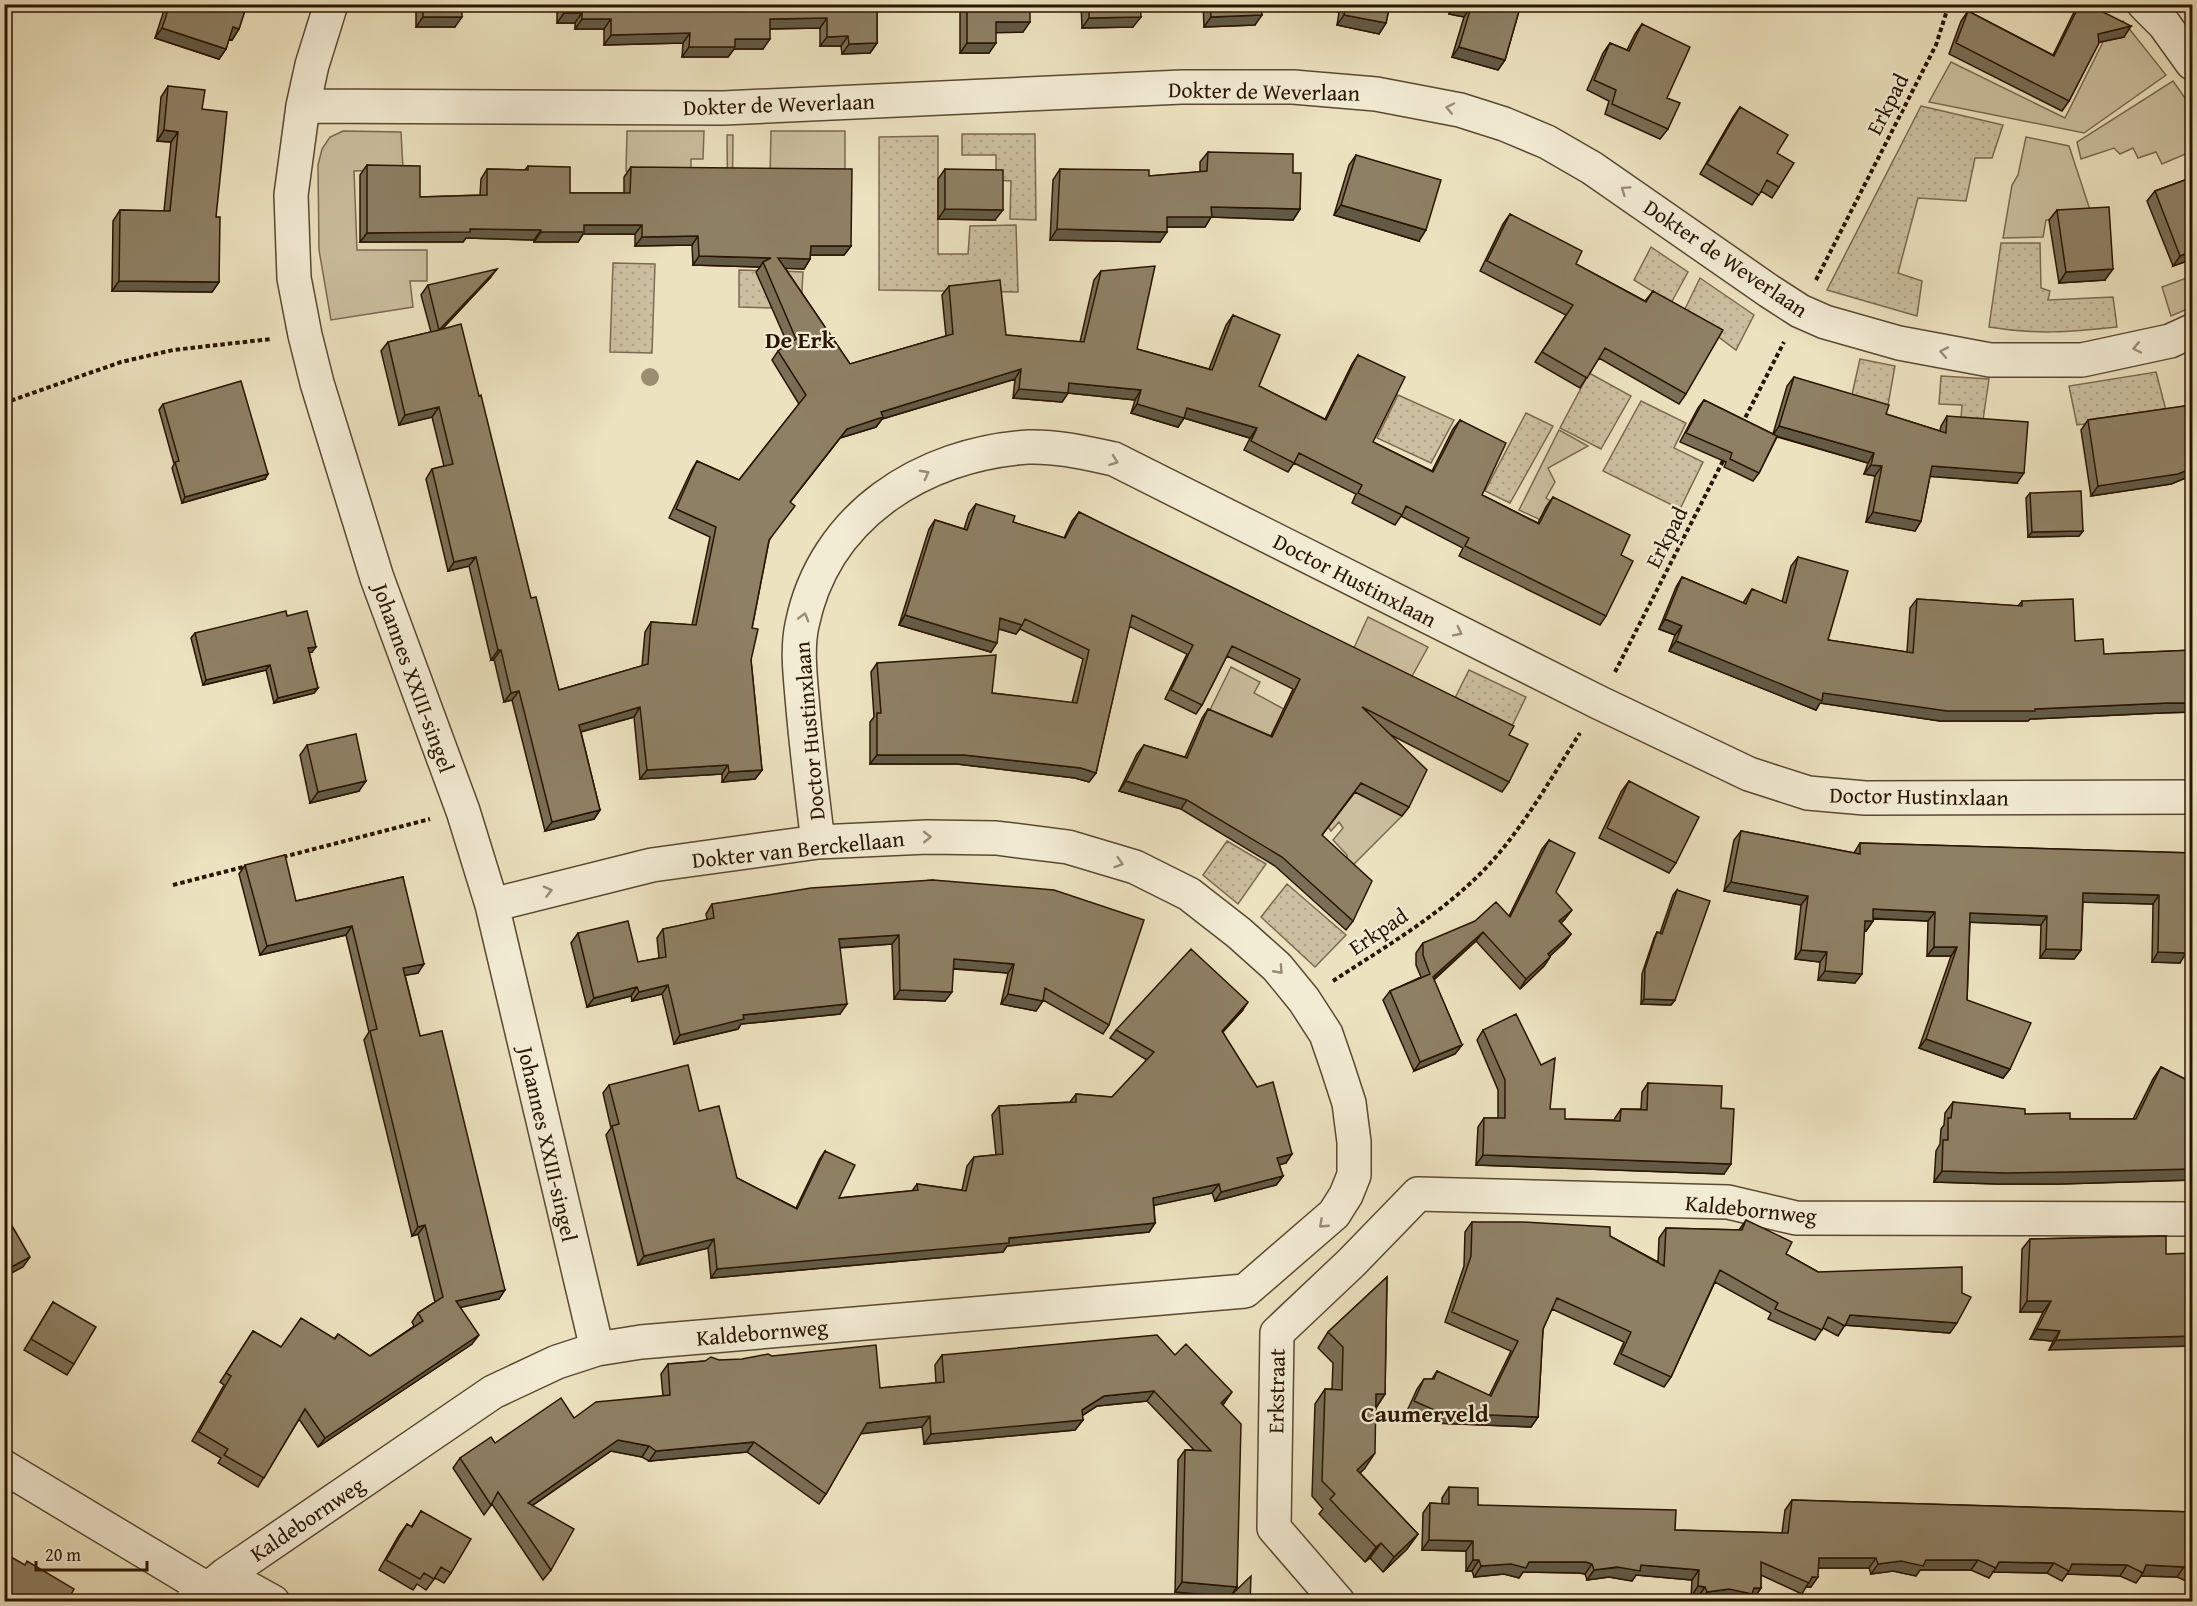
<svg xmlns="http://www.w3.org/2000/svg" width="2197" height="1606" font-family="'Gentium Book Plus',serif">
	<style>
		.grass { fill: url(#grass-dots); stroke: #7a6a50; stroke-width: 1.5 }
		.garden { fill: #cbbf9f; stroke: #7a6a50; stroke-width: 1.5 }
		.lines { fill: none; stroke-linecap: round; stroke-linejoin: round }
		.minor-casing { stroke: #594930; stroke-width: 36 }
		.path { stroke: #281601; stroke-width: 4; stroke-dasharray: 4.5 3; stroke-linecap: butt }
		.minor { stroke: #f3ecd5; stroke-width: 33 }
		.tree { fill: #9b8e70 }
		.wall { fill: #7a6e56; stroke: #281601; stroke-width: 1.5 }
		.shaded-wall { fill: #635a46; stroke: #281601; stroke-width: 1.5 }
		.building { fill: #8e8064; stroke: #281601; stroke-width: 1.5 }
		.oneway { stroke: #988c76 }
		.labels { text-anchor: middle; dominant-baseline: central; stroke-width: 4.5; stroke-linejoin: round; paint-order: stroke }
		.street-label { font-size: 22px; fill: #281601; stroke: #f3ecd5 }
		.neighbourhood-label { font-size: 24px; font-weight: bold; fill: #281601; stroke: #f3ecd5 }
	</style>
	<defs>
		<pattern id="grass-dots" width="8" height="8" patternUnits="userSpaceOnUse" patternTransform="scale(1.5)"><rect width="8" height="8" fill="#cbbf9f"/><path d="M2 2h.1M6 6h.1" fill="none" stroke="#aea387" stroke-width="1.8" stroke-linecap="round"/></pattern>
	</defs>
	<rect width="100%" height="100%" fill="#ece2bf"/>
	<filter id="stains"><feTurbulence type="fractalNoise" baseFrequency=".00333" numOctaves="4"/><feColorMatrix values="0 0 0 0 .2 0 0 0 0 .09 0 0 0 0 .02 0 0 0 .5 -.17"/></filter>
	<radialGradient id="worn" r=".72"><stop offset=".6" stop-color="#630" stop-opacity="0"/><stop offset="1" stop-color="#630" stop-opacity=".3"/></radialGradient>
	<path class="grass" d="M1921 106 2003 125 1992 158H1975L1966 201 1918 198 1898 273 1922 281 1917 316 1827 290Z
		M962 134H1035L1036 220 1010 219 1011 181 996 180V155H962Z
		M938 136V254H968L970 226 1016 225 1018 292 879 290V137Z
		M2001 243H2040L2041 288 2050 291 2048 300 2113 297 2117 327C2070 332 2036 335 1989 327Z
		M1651 247 1688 272 1671 303 1634 280Z
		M613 263 655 264 652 353 610 352Z
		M739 270 772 271 771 308 739 307Z
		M1700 278 1754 315 1736 350 1684 311Z
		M1860 359 1895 366 1888 405 1851 399Z
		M2156 372 2167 414 2077 425 2069 386Z
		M1589 373 1631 396 1601 449 1560 428Z
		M1941 376 1989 379 1983 420 1961 418 1962 405 1939 404Z
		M1398 395 1454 420 1431 463 1377 438Z
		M1641 401 1686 423 1674 448 1703 462 1680 509 1603 471Z
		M1526 413 1553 426 1510 503 1485 491Z
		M1469 670 1526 697 1510 730 1453 702Z
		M1227 841 1266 864 1238 904 1203 875Z
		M1287 884 1346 935 1315 967 1261 917Z"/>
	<path class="garden" d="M2123 21 2166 75 2084 133 1929 102 1951 62 2065 118 2109 30Z
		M2173 81 2192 108V158L2190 152 2162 164 2156 152 2138 158 2133 148 2120 154 2114 148 2081 159 2077 142Z
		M343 131 401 132 403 169 354 171 357 250H427V281H410L413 307 331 320 319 250 318 165 322 149 330 137Z
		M627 131H704L703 159H691V172L626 171Z
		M771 131H845V179L770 178Z
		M727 135H733L732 230H728Z
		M2026 137 2069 146 2093 219 2046 220 2043 237 2003 238 2012 185 2018 175Z
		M779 271 803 272 801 308Z
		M2192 276V307L2171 316 2162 287Z
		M1559 430 1588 446 1548 468 1555 482 1546 498 1552 502 1543 521 1519 510Z
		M1368 617 1428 647 1411 678 1354 648Z
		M1231 667 1260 682 1254 693 1284 709 1264 749 1207 716Z
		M1355 792 1402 816 1346 872 1347 855 1333 840 1343 828 1339 822 1331 831 1328 827Z"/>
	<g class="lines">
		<g class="minor-casing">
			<path id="minor" d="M331 4 312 65 303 106 291 195 294 278 305 335 317 383 377 578 463 811 492 905 597 1349
				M2144 4 2164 24 2192 63
				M303 106 723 108 1182 87H1293L1376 94 1460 110 1504 124 1547 142 1592 168 1769 291 1800 311 1825 322 1899 343 1990 360H2082L2170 341 2192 331
				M818 842C812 794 806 746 802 697 800 674 797 648 802 625 824 516 922 454 1028 447 1057 446 1086 453 1114 459L1600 703 1749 774 1808 793 1865 798 2192 797
				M4 1467 207 1589
				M225 1575 273 1602
				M192 1602 225 1575 493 1392 557 1362 597 1349 641 1342 1245 1291 1334 1214 1346 1195 1354 1175V1142L1349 1103 1337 1066 1326 1034 1304 1000 1277 967 1239 933 1189 894 1135 867 1068 847 996 838 927 837 818 842 652 865 492 905
				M1338 1602 1274 1528 1277 1333 1351 1263 1418 1194 1728 1202 1796 1218 2192 1219"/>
		</g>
		<path class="path" d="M1816 280 1936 45 1949 4
			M4 403 121 362 173 350 271 339
			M1742 424 1784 342
			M1615 672 1725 457
			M283 857 430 819
			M173 885 247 866
			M1333 981C1383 948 1437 917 1480 874 1520 834 1549 781 1580 733"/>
		<use href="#minor" class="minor"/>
	</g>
	<circle class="tree" cx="650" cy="377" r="9"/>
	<path class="wall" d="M166 4H247L239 29 232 40 229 39 226 49 219 59 155 38Z
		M416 4H462L455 27H416Z
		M557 4H877V43L870 53 842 54 841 46H820V28L770 29 763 49H734L728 57H682L683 43 604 45V29H575V23H557Z
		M960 4H1030L1023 32H996L989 53H960Z
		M1081 4H1140L1133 27 1082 28Z
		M1203 4H1261L1255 25 1204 27Z
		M1299 4H1390L1386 23 1379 34 1337 25 1339 12Z
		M1452 4H1521L1505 60 1498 70 1452 57 1464 17 1449 14Z
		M2078 4H2096L2097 9 2124 37 2099 42 2069 101 2062 111 1949 54 1961 21 1968 11 2053 55Z
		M1642 24 1667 98 1668 129 1660 139 1605 114 1609 101 1587 90 1603 53 1610 43 1627 50 1635 34Z
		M168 86 202 109 216 217 219 282 212 292 112 291 113 221 120 210 164 211 171 142 157 141 161 97Z
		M1740 107 1777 153 1779 187 1772 198 1761 191 1752 205 1700 174 1733 117Z
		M1208 152 1293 173 1300 209 1293 220 1211 217 1205 227H1167L1160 242 1050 240 1053 180 1060 169 1149 176 1200 172V162Z
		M1356 155 1419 241 1334 215 1349 165Z
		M367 165 420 197 480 195 481 179 487 169 525 170 528 166 570 193H624V177L631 167 851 246 844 255H810V259L804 269 785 268 850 364 946 336 942 295 949 286 1006 335 1080 342 1094 280 1101 271 1137 349 1209 369 1226 325 1233 315 1259 386 1325 419 1352 364 1358 355 1373 442 1432 471 1453 429 1460 420 1482 495 1538 523 1546 507 1553 497 1621 555 1606 616 1600 625 1459 556 1463 548 1401 516 1395 525 1352 503 1356 494 1294 463 1288 472 1244 450 1250 438 1184 418 1178 427 1131 413 1135 400 1068 393 1062 402 1013 398 1015 379 882 419 876 427 840 438 790 502 769 541 752 628 751 660 762 770 755 779 722 782V774L640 779 634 717 581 732 600 810 594 819 545 831 512 700 504 702 494 659 491 660 469 566 448 571 426 479 432 469 444 466 432 417 399 425 381 351 388 342 431 332 421 295 428 285 490 278 442 329 531 598 559 690 642 666 645 632 651 622 692 625 710 537 669 518 691 471 697 461 739 480 799 404 772 360 778 351 788 345 756 272 760 267 693 265 692 245 635 246V234H583L578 242H534V240L466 238 463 242H360V175Z
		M945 169 995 220 938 219V179Z
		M2193 177V259L2173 266 2147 201 2155 191Z
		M2057 210 2105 280 2059 283 2049 220Z
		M1510 214 1576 264 1645 301 1653 291 1686 394 1679 404 1599 358 1580 388 1535 362 1566 315 1480 271 1503 224Z
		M1794 377 1886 414 1940 431 1941 426 1947 416 2017 483 1930 476 1921 521 1915 531 1866 522 1875 476 1864 474 1868 463 1777 437 1759 473 1753 481 1724 467 1726 462 1680 442 1698 408 1704 400 1773 434 1787 386Z
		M163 404 265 479 182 503 172 468 174 464 159 410Z
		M2193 405V475L2171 484 2091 496 2081 430 2088 420Z
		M2030 493 2083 531 2079 536 2028 537 2026 498Z
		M976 504 1013 522 1064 538 1072 521 1079 512 1509 735V782L1502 792 1389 734 1409 807 1402 816 1355 792 1322 835 1353 921 1346 930 1275 866 1181 809 1119 791 1137 754 1144 745 1185 757 1202 718 1208 709 1271 736 1293 689 1227 656 1202 705 1196 714 1165 699 1187 654 1129 626 1096 773 1089 782 1075 778 957 764H870V722L874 717 871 672 877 663 992 693 1072 703 1083 659 1020 629 1016 634 999 629 991 652 899 625 929 529 935 520 964 529 969 513Z
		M1798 557 1828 640 1907 652 1910 608 1917 599 2018 606 2022 601 2075 641 2104 654 2193 650V712L2161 713 2030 719 2028 721H1940L1820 703 1816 710 1669 651 1675 635 1659 629 1676 587 1682 577 1743 603 1752 589 1782 602 1791 566Z
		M287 616 312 652H309L318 688 314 693 274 703 266 670 203 685 191 638 195 633Z
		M307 745 359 791 310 803 300 755Z
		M1629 781 1676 863 1669 873 1599 838 1621 792Z
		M1741 831 1854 853 1860 843 2193 853 2180 963 2152 962 2153 904 2083 902 2081 950 2074 959 2040 958 2041 925 1970 922 1967 1000 2010 1069 2003 1078 1919 1048 1951 956H1927L1928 921 1873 919V921L1866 931 1864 930 1855 983 1818 980 1820 962 1795 959 1801 905 1724 891 1734 840Z
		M1549 840 1556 892 1565 919 1561 923 1571 934 1564 943 1550 956V957L1544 966 1520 989 1476 941 1434 980 1462 1045 1455 1054 1414 1071 1383 1000 1390 991 1421 977 1416 965V953L1423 943 1509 916 1542 849Z
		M245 865 296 901 403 877 418 973 405 975 420 1036 499 1299 460 1307 472 1344 318 1447 299 1419 258 1487 218 1463 221 1458 192 1441 224 1385 220 1382 253 1331 281 1347 335 1338 338 1334 370 1356 414 1326 412 1322 418 1313 435 1302 418 1234 412 1236 364 1040 369 1032 346 935 260 955 239 874Z
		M933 880 1109 1025 1103 1034 1043 1000 1036 1011 1001 1004 1008 973 953 969 945 1001 894 999 892 944 840 948V1014L741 1024 738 1029 674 1044 662 994 632 1001 631 996 587 1007 571 943 578 933 638 962 659 958 657 938 663 929 707 920 706 914 712 904Z
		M1677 890 1675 1000 1671 1005 1641 1004 1642 974 1654 938 1657 932 1660 933 1673 895Z
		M1242 1011 1223 1032 1286 1163 1279 1164 1283 1176 1276 1185 1215 1201 1212 1193 1154 1205 1155 1223 1149 1232 1007 1246 1003 1252 711 1278 708 1248 638 1265 606 1135 611 1128 603 1093 609 1085 699 1111 737 1178 796 1208 819 1160 825 1151 839 1198 912 1191 917 1184 962 1190 967 1166 974 1157 996 1155 992 1115 999 1106 1070 1102 1076 1094 1112 1097 1147 1060 1110 1038 1116 1030Z
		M1483 1030 1550 1109 1565 1119 1614 1120 1615 1118 1621 1109H1641L1642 1092 1648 1083 1721 1108 1724 1174 1476 1165 1478 1127 1484 1118H1498V1090L1477 1040Z
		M2161 1067 2193 1083V1180L2060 1184H1998L1934 1182 1936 1151 1940 1144 1941 1129 1944 1125 1945 1113 1953 1102 2025 1114 2070 1119H2133L2153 1079Z
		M1746 1220 1786 1254 1818 1272 1950 1333 1845 1325 1838 1336 1823 1328 1815 1340 1768 1319 1771 1313 1715 1282 1671 1377 1664 1387 1614 1364 1624 1342 1552 1309 1543 1329 1538 1417 1531 1427 1434 1423 1407 1411 1417 1389 1424 1379H1432L1437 1371 1489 1396 1511 1351 1445 1322 1464 1266 1465 1232 1472 1222 1610 1236 1658 1262 1659 1238 1666 1228 1739 1230Z
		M2166 1236 2049 1350 2053 1341 2030 1339 2043 1312H2020L2022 1249 2030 1239Z
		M1387 1277 1385 1394 1376 1408 1365 1468 1360 1473 1418 1534 1407 1549 1383 1572 1370 1558 1365 1562 1319 1514 1323 1509 1312 1496 1315 1404 1325 1389H1332L1333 1363 1318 1348 1328 1332Z
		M53 1302 74 1364 67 1375 24 1350Z
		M942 1355H1175L1225 1402 1223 1405 1237 1587 1233 1593 1228 1597 1175 1592 1178 1460 1185 1450H1194L1147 1401 1097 1406 1082 1416 1083 1420 1075 1430 924 1444 922 1427 861 1433 826 1494 819 1504 747 1452 649 1461 642 1457 611 1451 532 1506 551 1570 543 1580 492 1504 484 1515 453 1468 460 1458 495 1443 663 1396 661 1374 668 1364 719 1360 880 1388 936 1383 935 1365Z
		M1449 1487 1478 1505 1675 1530 1782 1533 1785 1510 1792 1500 2193 1512V1584L2177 1577 2141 1576 2136 1583 2120 1576 2067 1574 2062 1581 2047 1573 1993 1572 1989 1578 1971 1570H1920L1916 1576 1893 1571 1871 1574 1869 1568H1818L1811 1587H1806L1802 1594 1761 1575V1588L1754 1598H1749L1747 1602H1732L1722 1599 1699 1602 1698 1597H1691L1692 1580 1636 1575 1632 1581 1609 1577 1587 1580 1585 1574 1579 1573 1523 1572 1519 1578 1504 1574 1474 1577 1472 1571H1466V1551L1422 1550 1423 1513 1430 1503 1442 1504V1498Z
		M421 1511 451 1573 444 1583 435 1578 426 1590 417 1584 413 1590 379 1570 399 1535 407 1524 411 1527Z"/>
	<path class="shaded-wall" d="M1299 4H1345L1339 12Z
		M1456 4H1460L1471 7 1464 17 1449 14Z
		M564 13H582L575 23H557Z
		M1262 15 1255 25 1204 27 1211 17Z
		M1344 15 1386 23 1379 34 1337 25Z
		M423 17H462L455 27H416Z
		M1141 17 1133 27 1082 28 1089 18Z
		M827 18 820 28 763 29 770 19Z
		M582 19H611L604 29H575Z
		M996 22H1030L1023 32 989 33Z
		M2131 26 2124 37 2091 44 2098 34Z
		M233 27 239 29 232 40 226 38Z
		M162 28 226 49 219 59 155 38Z
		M690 33 683 43 604 45 611 35Z
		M848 36 841 46H820L827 37Z
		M735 39H770L763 49H734L728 57H682L689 47Z
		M877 43 870 53 842 54 849 44Z
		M967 43H996L989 53H960Z
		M1459 47 1505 60 1498 70 1452 57Z
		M164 130 178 132 171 142 157 141Z
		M1341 205 1426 230 1419 241 1334 215Z
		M1211 207 1300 209 1293 220 1211 217 1205 227H1160L1167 217Z
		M945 209 1003 210 995 220 938 219Z
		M584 225H642L635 234H583L578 242H534L541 232Z
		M470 229 541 230 534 240 466 238 463 242H360L367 233Z
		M1057 229 1167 232 1160 242 1050 240Z
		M698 236 692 245 635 246 642 237Z
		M811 246H851L844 255H804Z
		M2193 251V259L2173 266 2180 256Z
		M699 256 771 258 763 262 760 267 693 265Z
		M778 258 810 259 804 269 772 268Z
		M497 269 490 278 433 339 439 330Z
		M2113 269 2105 280 2059 283 2066 272Z
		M119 281 219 282 212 292 112 291Z
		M1021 369 1015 379 882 419 876 427 840 438 783 511 847 429 881 412Z
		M1069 383 1141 390 1135 400 1068 393 1062 402 1013 398 1019 389Z
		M1137 404 1187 408 1257 428 1250 438 1184 418 1178 427 1131 413Z
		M439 407 432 417 399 425 405 415Z
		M1779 426 1874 453 1868 463 1773 435Z
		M1871 465 1882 466 1875 476 1864 474Z
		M1932 466 2024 473 2017 483 1925 476Z
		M2193 468V475L2171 484 2091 496 2098 486Z
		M268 474 265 479 182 503 185 497Z
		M1873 512 1921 521 1915 531 1866 522Z
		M2083 531 2079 536 2028 537 2032 532Z
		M476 557 469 566 448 571 454 562Z
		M905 615 997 643 991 652 899 625Z
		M1000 618 1022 625 1016 634 993 627Z
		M1665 619 1682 626 1675 635 1659 629Z
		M1676 641 1823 693 2035 709 2168 703H2193V712L2161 713 2030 719 2028 721H1940L1820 703 1816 710 1669 651Z
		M316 647 312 652 305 654 308 648Z
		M498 650H501L494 659 491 660Z
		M270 665 266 670 203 685 206 680Z
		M318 688 314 693 274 703 278 698Z
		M519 691 512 700 504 702 511 693Z
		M640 707 634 717 573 734 579 725Z
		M877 755H964L1081 768 1096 773 1089 782 1075 778 957 764H870Z
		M728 765 722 774 640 779 647 770Z
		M762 770 755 779 722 782 729 772Z
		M366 781 359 791 310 803 318 792Z
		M1126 781 1187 800 1181 809 1119 791Z
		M600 810 594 819 545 831 552 822Z
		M1731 882 1808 896 1801 905 1724 891Z
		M2083 893 2159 895 2153 904 2077 902Z
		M1873 909 1935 912 1928 921 1867 918Z
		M1572 910 1565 919 1553 930 1559 921Z
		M1970 913 2047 916 2041 925 1963 922Z
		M1865 921H1873L1866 931 1858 930Z
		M352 926 346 935 260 955 267 946Z
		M1483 932 1476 941 1426 986 1433 977Z
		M1571 934 1564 943 1542 963 1548 954Z
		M899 935 892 944 833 948 839 939Z
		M1934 947H1957L1951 956H1927Z
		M2046 949 2081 950 2074 959 2040 958Z
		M1801 950 1827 952 1820 962 1795 959Z
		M2158 952 2186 953 2180 963 2152 962Z
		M1550 957 1544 966 1520 989 1526 979Z
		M954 959 1014 964 1008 973 948 968Z
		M424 964 418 973 397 977 403 968Z
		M1825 971 1862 974 1855 983 1818 980Z
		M668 985 662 994 632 1001 639 992Z
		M637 987 631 996 587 1007 594 998Z
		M900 990 952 992 945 1001 894 999Z
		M1008 994 1043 1001 1036 1011 1001 1004Z
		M1644 999 1675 1000 1671 1005 1641 1004Z
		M1248 1002 1242 1011 1216 1039 1222 1031Z
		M847 1004 840 1014 741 1024 738 1029 674 1044 680 1035 743 1015Z
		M1926 1039 2010 1069 2003 1078 1919 1048Z
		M1462 1045 1455 1054 1414 1071 1420 1062Z
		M1292 1154 1286 1163 1271 1167 1277 1158Z
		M1483 1155 1731 1164 1724 1174 1476 1165Z
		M2193 1169V1180L2060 1184H1998L1934 1182 1942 1171Z
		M1283 1176 1276 1185 1215 1201 1221 1192Z
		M1219 1184 1212 1193 1147 1207 1153 1198Z
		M1155 1223 1149 1232 1007 1246 1003 1252 711 1278 717 1269Z
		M425 1225 418 1234 412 1236 418 1227Z
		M714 1239 708 1248 638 1265 644 1256Z
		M30 1257 23 1267 4 1277V1271Z
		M505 1290 499 1299 449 1310 456 1301Z
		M2027 1301H2051L2043 1312H2020Z
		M1850 1315 1957 1323 1950 1333 1843 1325Z
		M2037 1329 2060 1331 2053 1341 2030 1339Z
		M479 1335 472 1344 318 1447 325 1438Z
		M2193 1336V1346L2049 1350 2056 1340Z
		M1154 1391 1147 1401 1097 1406 1075 1420H1083L1075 1430 924 1444 931 1434 1082 1410 1104 1396Z
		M1232 1392 1225 1402 1214 1413 1221 1403Z
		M1376 1394H1385L1375 1409Z
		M1441 1413 1538 1417 1531 1427 1434 1423Z
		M930 1416 922 1427 859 1434 867 1423Z
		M618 1440 649 1446 642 1457 611 1451 521 1513 528 1503Z
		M754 1442 747 1452 649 1461 656 1451Z
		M1375 1453 1365 1468 1347 1485 1357 1470Z
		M1418 1534 1407 1549 1383 1572 1394 1557Z
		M1429 1540 1473 1541 1466 1551 1422 1550Z
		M1381 1543 1370 1558 1365 1562 1376 1547Z
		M1819 1558H1876L1869 1568H1812Z
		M1473 1560H1479L1472 1571H1466Z
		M1926 1560H1978L1971 1570H1920L1916 1576 1893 1571 1871 1574 1878 1564 1901 1561Z
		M1529 1562H1586L1592 1564 1585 1574 1579 1573 1523 1572 1519 1578 1504 1574 1474 1577 1481 1566Z
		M1999 1562 2054 1563 2047 1573 1993 1572Z
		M2072 1564 2127 1565 2120 1576 2067 1574Z
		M1641 1565 1699 1570 1692 1580 1636 1575 1632 1581 1609 1577 1587 1580 1594 1570Z
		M2146 1565 2184 1567 2177 1577 2141 1576Z
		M1812 1577H1818L1811 1587H1806Z
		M1182 1582 1237 1587 1230 1597 1175 1592Z
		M1698 1586 1705 1587 1698 1597H1691Z
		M1761 1588 1754 1598H1749L1747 1602H1732L1722 1599 1700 1602 1707 1592 1729 1589Z"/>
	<path class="building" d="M170 4H247L239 29 233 27 226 49 162 28Z
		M423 4H462V17H423Z
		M564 4H877V43L849 44 848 36 827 37V18L770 19V39H735V47H689L690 33 611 35V19H582V13H564Z
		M967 4H1030V22H996V43H967Z
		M1089 4H1140L1141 17 1089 18Z
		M1210 4H1261L1262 15 1211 17Z
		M1346 4H1390L1386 23 1344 15Z
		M1460 4H1521L1505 60 1459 47 1471 7Z
		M2080 4H2096L2097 9 2131 26 2098 34 2099 43 2069 101 1956 43 1968 11 2054 56Z
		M1642 24 1690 47 1667 98 1680 103 1668 129 1612 104 1616 90 1594 80 1610 43 1629 51Z
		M168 86 205 90 202 109 227 112 216 217H220L219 282 119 281 120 210 170 211 178 132 164 130Z
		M1740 107 1788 135 1777 153 1794 163 1779 187 1767 180 1759 195 1707 164Z
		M1208 152 1293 154V173H1301L1300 209 1211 207 1212 217H1167V232L1057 229 1060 169 1149 170V176L1207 171Z
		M1356 155 1441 180 1426 230 1341 205Z
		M367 165 420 166V197L487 195V169L528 170V166L570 167V193H630L631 167 852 169 851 246H811L810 259 778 258 850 364 953 334 949 286 1000 280 1006 335 1084 342 1101 271 1155 266 1137 349 1212 370 1233 315 1280 335 1259 386 1326 420 1358 355 1405 377 1373 442 1433 472 1460 420 1506 443 1482 495 1539 524 1553 497 1630 535 1621 555 1633 561 1606 616 1465 546 1469 538 1406 506 1402 515 1358 493 1362 485 1299 453 1294 463 1251 441 1257 428 1187 408 1184 418 1137 404 1141 390 1069 383 1068 393 1019 389 1021 369 881 412 883 417 847 429 790 502 795 506 769 540 752 628 758 629 751 660 762 770 729 772 728 765 647 770 640 707 579 725 600 810 552 822 519 691 511 693 501 650H498L476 557 454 562 432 469 453 464 439 407 405 415 388 342 439 330 428 285 497 269 439 330 461 324 479 396 481 395 531 598 536 597 559 690 648 664 651 622 696 625 716 527 676 509 697 461 739 480 806 395 778 351 796 339 763 262 771 258 699 256 698 236 642 237V225H584V232H541V230L470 229V232L367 233Z
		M945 169 1003 170V210L945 209Z
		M2193 177V251L2180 256 2155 191Z
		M2109 207 2113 269 2066 272 2057 210Z
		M1510 214 1582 251 1576 264 1646 302 1653 291 1723 330 1686 394 1605 348 1587 378 1542 352 1573 305 1487 261Z
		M1794 377 1889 405 1886 414 1946 433 1947 416 2028 422 2024 473 1932 466 1921 521 1873 512 1882 466 1871 465 1874 453 1779 426Z
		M241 381 268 474 185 497 175 462 179 461 163 404Z
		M1704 400 1777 436 1759 473 1730 459 1732 453 1686 433Z
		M2191 405H2193V468L2178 474 2098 486 2088 420Z
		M2081 491 2083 531 2032 532 2030 493Z
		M976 504 1015 516 1013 522 1065 538 1079 512 1514 726 1509 735 1528 744 1509 782 1362 707 1427 770 1409 807 1361 783 1322 835 1372 881 1353 921 1282 857 1187 800 1126 781 1144 745 1187 758 1208 709 1272 737 1300 679 1232 646 1202 705 1171 690 1193 645 1132 615 1096 773 1081 768 964 755H877V713H881L877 663 996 655 992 693 1077 703 1089 650 1025 619 1022 625 1000 618 997 643 905 615 935 520 967 530Z
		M1798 557 1848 571 1828 640 1913 653 1917 599 2022 606V601L2073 599 2075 641 2103 639 2104 654 2193 650V703H2168L2035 709V711H1947L1823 693 1822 701 1676 641 1682 626 1665 619 1682 577 1746 604 1752 589 1786 603Z
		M286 611 287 616 307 611 316 647 308 648 318 688 278 698 270 665 206 680 195 633Z
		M356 734 366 781 318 792 307 745Z
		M1629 781 1699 817 1676 863 1607 828Z
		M1741 831 1860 854V843L2193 853V941L2186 953 2158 952 2159 895 2083 893 2081 950 2046 949 2047 916 1970 913 1967 1000 2031 1023 2010 1069 1926 1039 1957 947H1934L1935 912 1873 909V921H1865L1862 974 1825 971 1827 952 1801 950 1808 896 1731 882Z
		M1549 840 1575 853 1556 892 1572 910 1559 921 1571 934 1548 954 1550 957 1526 979 1483 932 1433 977 1462 1045 1420 1062 1390 991 1430 974 1423 955V943L1475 921 1496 902 1510 917Z
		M285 855 296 901 403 877 424 964 403 968 420 1036 442 1031 505 1290 456 1301 479 1335 325 1438 305 1409 264 1478 224 1455 228 1449 199 1432 231 1376 226 1373 253 1331 281 1347 301 1318 335 1339 338 1334 370 1356 423 1321 418 1313 443 1297 425 1225 418 1227 370 1031 377 1029 352 926 267 946 245 865Z
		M933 880 1054 890 1144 920 1109 1025 1045 988 1043 1001 1008 994 1014 964 954 959 952 992 900 990 899 935 839 939 847 1004 743 1015 744 1019 680 1035 668 985 639 992 637 987 594 998 578 933 628 921 638 962 666 957 663 929 714 918 712 904 811 888Z
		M1677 890 1710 901 1675 1000 1644 999 1645 969 1657 932 1662 934Z
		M1191 949 1248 1002 1222 1031 1257 1087 1273 1082 1292 1154 1277 1158 1283 1176 1221 1192 1219 1184 1153 1198 1155 1223 1009 1238V1243L717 1269 714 1239 644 1256 612 1126 619 1124 609 1085 688 1065 699 1111 719 1106 737 1178 797 1209 825 1151 855 1165 839 1198 918 1190 917 1184 966 1191 974 1157 1003 1154 999 1106 1076 1102V1094L1112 1097 1154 1052 1116 1030Z
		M1516 1014 1541 1065 1555 1058 1550 1109H1565V1119L1620 1121 1621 1109 1647 1110 1648 1083 1722 1086 1721 1108 1734 1109 1731 1164 1483 1155 1484 1118H1505V1080L1483 1030Z
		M2161 1067 2193 1083V1169L2068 1172 2006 1173 1942 1171 1943 1140H1948V1118H1951L1953 1102 2025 1109V1114L2070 1113V1119H2136Z
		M4 1212 30 1257 4 1271Z
		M1746 1220 1792 1242 1786 1254 1818 1272 1962 1267V1293L1971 1297 1957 1323 1850 1315 1845 1326 1828 1317 1822 1330 1775 1309 1778 1303 1720 1270 1671 1377 1621 1354 1631 1332 1557 1298 1543 1329 1538 1417 1441 1413 1414 1401 1424 1379H1434L1437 1371 1491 1396 1518 1341 1452 1312 1471 1256 1472 1222H1522L1610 1227V1236L1664 1266 1666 1228 1742 1230Z
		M2166 1236V1254L2193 1253V1336L2056 1340 2060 1331 2037 1329 2051 1301H2027L2030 1239Z
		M1387 1277 1385 1394H1376L1375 1453 1357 1470 1418 1534 1394 1557 1381 1543 1376 1547 1341 1511 1330 1499 1335 1494 1322 1481 1325 1389 1342 1390 1343 1347 1328 1332Z
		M53 1302 96 1327 74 1364 31 1339Z
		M1157 1335 1175 1355 1186 1344 1232 1392 1221 1403 1241 1424 1237 1587 1182 1582 1185 1450 1211 1451 1154 1391 1104 1396 1082 1410 1083 1420 931 1434 930 1416 867 1423 826 1494 754 1442 656 1451 649 1446 618 1440 528 1503 574 1529 551 1570 498 1492 491 1505 460 1458 491 1437 495 1443 561 1398 574 1418 596 1402 670 1395 668 1364 705 1361 711 1357 719 1360 742 1359 768 1354 772 1356 876 1345 880 1388 944 1382 942 1355Z
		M1449 1487 1478 1488V1505L1676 1510 1675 1530 1788 1533 1792 1500 2193 1512V1571L2184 1567 2146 1565 2143 1573 2127 1565 2072 1564 2069 1571 2054 1563 1999 1562 1996 1568 1978 1560H1926L1923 1566 1901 1561 1878 1564 1876 1558H1819L1818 1577H1812L1809 1583 1761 1562V1588H1754L1752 1594 1729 1589 1707 1592 1705 1587 1698 1586 1699 1570 1641 1565 1640 1571 1617 1567 1594 1570 1592 1564 1586 1562H1529L1526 1568 1511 1564 1481 1566 1479 1560H1473V1541L1429 1540 1430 1503 1449 1504Z
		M421 1511 471 1539 451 1573 441 1567 434 1579 424 1573 420 1579 386 1560 407 1524 412 1527Z
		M4 1553 25 1565 27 1561 74 1589 67 1602H4Z
		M1251 1576 1250 1602H1224Z
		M539 1595 550 1602H534Z"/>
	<defs><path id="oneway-chevron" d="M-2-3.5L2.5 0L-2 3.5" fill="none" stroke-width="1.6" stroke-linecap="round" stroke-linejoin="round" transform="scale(1.5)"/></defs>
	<g class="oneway">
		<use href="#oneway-chevron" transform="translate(1450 108) rotate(-168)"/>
		<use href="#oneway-chevron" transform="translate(1625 190) rotate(-145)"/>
		<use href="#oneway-chevron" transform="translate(2137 348) rotate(168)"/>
		<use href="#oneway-chevron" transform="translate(1944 352) rotate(-169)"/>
		<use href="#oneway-chevron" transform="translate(1114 461) rotate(20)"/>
		<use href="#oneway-chevron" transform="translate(925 474) rotate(-28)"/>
		<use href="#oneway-chevron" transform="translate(804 617) rotate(-74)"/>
		<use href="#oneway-chevron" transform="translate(1458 632) rotate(27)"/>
		<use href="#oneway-chevron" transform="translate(927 837) rotate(-1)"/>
		<use href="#oneway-chevron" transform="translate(1119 863) rotate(17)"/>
		<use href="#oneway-chevron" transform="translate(548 891) rotate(-14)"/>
		<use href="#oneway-chevron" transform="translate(1279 970) rotate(48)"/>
		<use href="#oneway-chevron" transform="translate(1323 1224) rotate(137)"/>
	</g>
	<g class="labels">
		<g class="street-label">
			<text transform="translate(1264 91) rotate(1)">Dokter de Weverlaan</text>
			<text transform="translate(779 104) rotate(-2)">Dokter de Weverlaan</text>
			<text transform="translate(1887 104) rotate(-63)">Erkpad</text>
			<text transform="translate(1726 258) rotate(34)">Dokter de Weverlaan</text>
			<text transform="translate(1666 537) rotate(-63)">Erkpad</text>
			<text transform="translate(1355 580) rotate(27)">Doctor Hustinxlaan</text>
			<text transform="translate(414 678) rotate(70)">Johannes XXIII-singel</text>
			<text transform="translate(809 731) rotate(-95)">Doctor Hustinxlaan</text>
			<text transform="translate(1919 796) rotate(1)">Doctor Hustinxlaan</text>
			<text transform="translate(798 849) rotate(-6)">Dokter van Berckellaan</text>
			<text transform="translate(1378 931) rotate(-34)">Erkpad</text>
			<text transform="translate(548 1144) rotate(77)">Johannes XXIII-singel</text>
			<text transform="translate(1751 1209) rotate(6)">Kaldebornweg</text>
			<text transform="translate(762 1332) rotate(-5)">Kaldebornweg</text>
			<text transform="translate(1276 1391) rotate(-89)">Erkstraat</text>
			<text transform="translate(307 1519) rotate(-34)">Kaldebornweg</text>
		</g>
		<g class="neighbourhood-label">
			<text x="800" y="339">De Erk</text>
			<text x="1425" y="1413">Caumerveld</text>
		</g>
	</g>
	<rect width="2197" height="1606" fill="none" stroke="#ece2bf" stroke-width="24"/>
	<rect x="6" y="6" width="2185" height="1594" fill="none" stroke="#281601" stroke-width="3"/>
	<rect x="12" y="12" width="2173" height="1582" fill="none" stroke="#281601" stroke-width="1.5"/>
	<path d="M36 1561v9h111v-9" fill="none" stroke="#281601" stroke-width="3"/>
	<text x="45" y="1561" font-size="18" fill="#281601" stroke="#f3ecd5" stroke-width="4.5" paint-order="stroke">20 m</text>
	<rect width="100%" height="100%" filter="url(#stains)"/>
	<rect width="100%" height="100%" fill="url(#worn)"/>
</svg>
